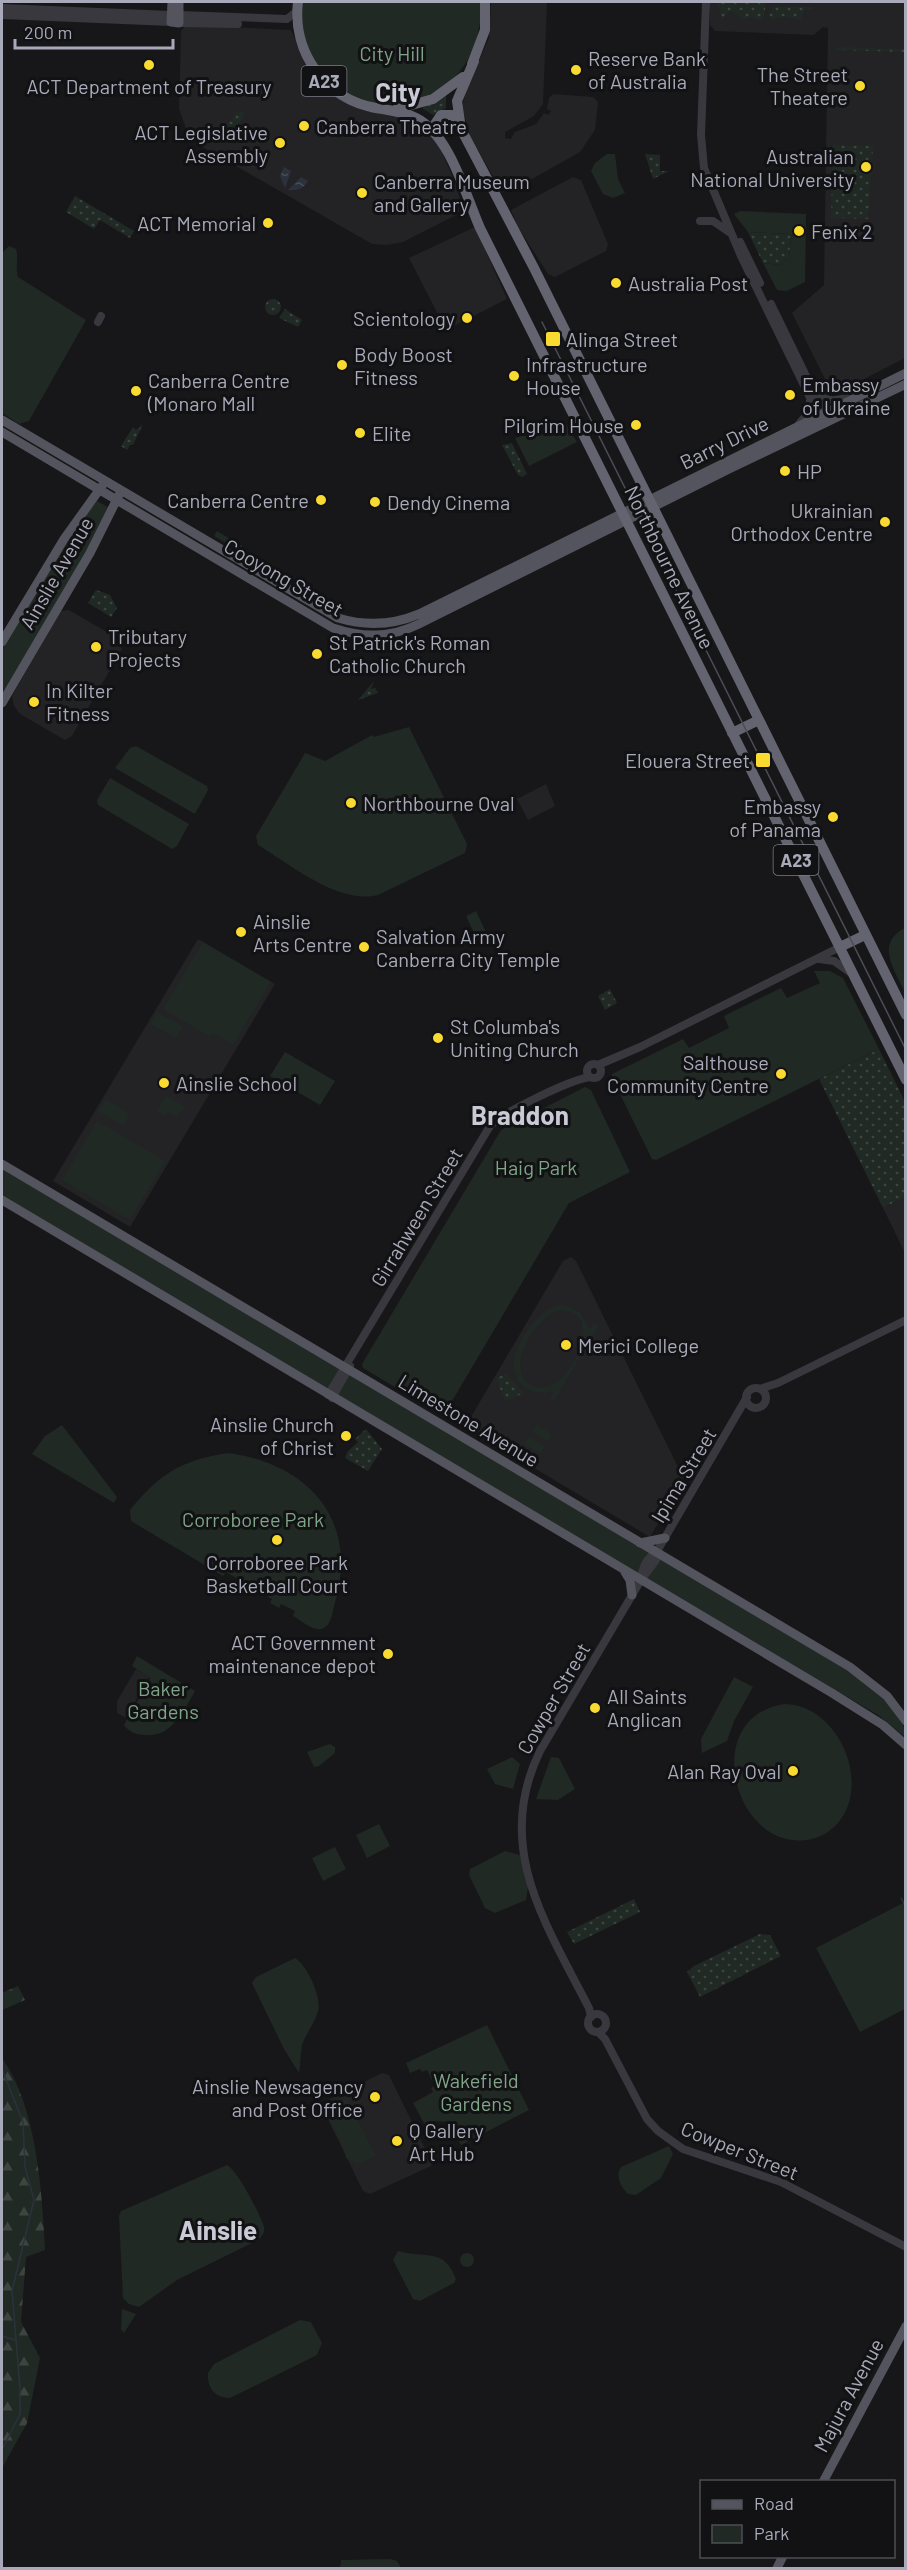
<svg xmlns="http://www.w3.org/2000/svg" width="907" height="2570" font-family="Barlow,sans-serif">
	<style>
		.built { fill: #232326 }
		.grass { fill: url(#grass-dots) }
		.forest { fill: url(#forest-firs) }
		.park { fill: #202923; fill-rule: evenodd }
		.water { fill: url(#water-ripples) }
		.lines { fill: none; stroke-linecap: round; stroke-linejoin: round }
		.stream { stroke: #2c323d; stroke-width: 1.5 }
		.minor { stroke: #38383e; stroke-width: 8 }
		.major { stroke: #53545d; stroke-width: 9 }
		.highway { stroke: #63646f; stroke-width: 10 }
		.tram { stroke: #4c4d55; stroke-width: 1.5 }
		.poi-dot { fill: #f8da30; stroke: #121214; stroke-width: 2 }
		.labels { text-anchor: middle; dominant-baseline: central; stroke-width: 6; stroke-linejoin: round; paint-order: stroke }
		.shield { fill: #121214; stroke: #7b7c88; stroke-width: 1.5 }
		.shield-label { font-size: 18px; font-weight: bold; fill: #a8aab9 }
		.park-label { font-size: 20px; fill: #7fa588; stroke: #121214 }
		.poi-label { font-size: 20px; fill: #a8aab9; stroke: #121214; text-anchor: start }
		.street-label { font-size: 20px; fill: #a8aab9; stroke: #121214 }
		.district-label { font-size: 26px; font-weight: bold; fill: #c9cad5; stroke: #121214 }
	</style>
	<defs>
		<pattern id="grass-dots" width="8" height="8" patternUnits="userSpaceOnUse" patternTransform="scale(1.5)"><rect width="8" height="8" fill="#202923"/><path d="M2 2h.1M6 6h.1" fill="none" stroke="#3e4541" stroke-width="1.8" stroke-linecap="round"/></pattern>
		<pattern id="forest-firs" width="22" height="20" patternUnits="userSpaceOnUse" patternTransform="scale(1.5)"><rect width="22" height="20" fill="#202923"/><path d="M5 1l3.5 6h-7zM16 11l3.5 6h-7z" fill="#3e4541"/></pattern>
		<pattern id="water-ripples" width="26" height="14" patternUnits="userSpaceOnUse" patternTransform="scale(1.5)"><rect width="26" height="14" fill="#2c323d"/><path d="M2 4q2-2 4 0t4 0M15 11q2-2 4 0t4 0" fill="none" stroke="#484d57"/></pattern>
	</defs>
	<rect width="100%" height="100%" fill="#171719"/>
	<path class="built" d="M491 2H547L543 104 534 116 505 132V138L511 139 515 132 536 124 544 113 548 115 551 111 547 109 549 98 553 94 593 97 598 102 595 130 580 152 532 179 510 186 501 185 494 178 470 136 462 107 467 87 489 38Z
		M710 2H905V358L833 395 792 313 824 285 828 28 823 27 814 35 715 31 710 25Z
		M186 25 291 30 307 69 333 95 362 110 406 119 430 134 441 150 455 182 461 203 458 214 403 242 387 245 372 244 201 146 187 131 179 109 181 31Z
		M573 177 581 180 608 244 606 251 555 277 548 274 518 227 511 210Z
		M475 227 507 299 446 330 409 258Z
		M69 610 117 638 122 649 72 736 65 740 20 714 14 706 12 696 61 611Z
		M546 784 555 806 528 820 517 799Z
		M198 939 275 984 130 1227 53 1181Z
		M905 1197V1253L883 1208Z
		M571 1257 576 1261 684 1479 650 1537 465 1427 563 1261Z
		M136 1669 149 1677 126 1718 117 1713V1701Z
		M382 2073 389 2075 432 2163 431 2166 370 2194 363 2191 323 2109 326 2101Z"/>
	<path class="grass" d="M717 2H766L764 16 760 20 752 17 742 20 736 13 730 11 722 19Z
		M775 6 812 7V9L805 10 800 20 785 16 771 20 769 13Z
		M836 47 905 49V52L836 50Z
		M446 95V108L433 115 423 109V107Z
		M238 112H243L244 116 233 133 227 135 224 128Z
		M833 145 873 146 868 219 831 218Z
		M645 154 660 155V171H669L653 179Z
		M75 196 134 231 130 238 100 220 94 229 66 212Z
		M748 232 791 234 789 258 780 265 763 263Z
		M265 307a8 8 0 1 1 16 0a8 8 0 1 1-16 0Z
		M285 309 302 320 298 327 279 318Z
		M143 424 133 445H130L127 450 121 446 133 427 136 430Z
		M512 443 527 474 522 477 518 475 502 445Z
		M96 590 110 595 117 608 111 617 88 603Z
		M374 681 371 689 375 688 378 693 358 700Z
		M610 989 617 1003 605 1010 598 996Z
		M879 1049 905 1102V1197L883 1208 819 1079Z
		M506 1374 524 1393 505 1401 496 1378Z
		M366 1429 382 1449 368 1471 345 1458 348 1451 358 1442 355 1439Z
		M634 1899 640 1912 574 1944 567 1932Z
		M760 1934 770 1935 781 1956 700 1997 687 1972 694 1966Z"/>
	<path class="forest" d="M18 1986 25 2000 2 2010V1993Z
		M2 2058C37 2107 42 2192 45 2250L26 2257 21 2322 40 2358 27 2423 2 2468Z"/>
	<path class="park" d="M302 2H481C484 125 326 141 302 29 300 21 302 10 302 2Z
		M607 154H615L618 179 625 193 613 198 603 194 591 171 595 163Z
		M740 211 806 214 805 282 787 291 777 290 763 263 780 265 789 258 791 234 748 232 734 214Z
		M9 246 16 249C19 257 15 267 18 277L86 320 29 421 19 424 2 413V253Z
		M566 424 577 442 529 466 515 438Z
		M97 501 108 507 95 539 2 697V649L68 538Z
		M217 531 242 546 239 551 214 536Z
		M409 727 467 844 465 853 378 895C339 905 291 865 258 845L256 836 305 753 325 761 372 735 374 737Z
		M136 746 207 786 208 790 195 814 115 768 130 748Z
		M110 778 189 824 177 846 172 849 98 805 97 800Z
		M476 911 487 934 477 939 466 916Z
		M905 928V992C894 970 875 943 905 928Z
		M203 942 271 982 233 1045 213 1033 210 1037 163 1009Z
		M814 971H830L843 978 879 1049 656 1160 652 1159 612 1078V1074L683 1039 689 1048 729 1028 724 1016 781 988 787 998 820 983Z
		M157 1012 183 1026 176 1038 150 1024Z
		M285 1052 335 1081 320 1105 270 1076Z
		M585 1087 591 1090 630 1172 569 1203 445 1413 440 1414 363 1368 362 1364 501 1130Z
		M166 1096 186 1107 176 1117 168 1112 165 1116 157 1111Z
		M106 1099 130 1114 123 1126 98 1111Z
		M97 1121 165 1161 130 1220 62 1180Z
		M2 1169 864 1680C882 1694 905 1712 905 1737L878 1715 2 1197Z
		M564 1305 580 1312 590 1330 595 1323 599 1325 554 1401 550 1399 554 1391C533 1398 510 1384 514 1360 517 1339 542 1304 564 1305ZM557 1311C613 1307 567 1397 536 1387 500 1375 535 1317 557 1311Z
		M536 1424 552 1434 548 1442 532 1432Z
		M62 1425 117 1497 114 1503 32 1454 45 1436Z
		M529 1437 545 1446 541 1454 524 1444Z
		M522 1448 538 1458 534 1465 518 1456Z
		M229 1453C311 1465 360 1522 334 1606 332 1614 331 1627 321 1629 313 1631 300 1620 293 1616L295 1611 281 1604 279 1608 270 1603 272 1599 226 1572 223 1576 131 1521 130 1510C159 1474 183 1459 229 1453Z
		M137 1656 195 1691C184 1711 171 1738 145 1735 137 1735 129 1732 124 1725L150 1678 132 1666Z
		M734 1677 753 1687 734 1721 727 1741 702 1753 701 1739Z
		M785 1704C836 1705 870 1777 841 1819 833 1830 821 1838 807 1840 733 1850 699 1716 785 1704Z
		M330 1744 335 1747V1753L319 1766 314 1767 307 1752Z
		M512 1757 520 1764 513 1789 495 1784 487 1769Z
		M551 1757 559 1758 575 1789 558 1800 536 1799Z
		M379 1824 390 1846 367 1858 356 1835Z
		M335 1847 346 1869 323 1881 312 1858Z
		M505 1851 520 1855 528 1887 526 1900 495 1913 485 1908 469 1875 470 1869Z
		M905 1902V2009L860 2032 816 1948Z
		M295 1958C307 1965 322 1997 318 2011 315 2023 306 2033 302 2045 300 2054 301 2064 299 2073L284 2049 252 1983 256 1977Z
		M487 2025 529 2110 461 2145 450 2122 433 2121 425 2125 413 2103 433 2092 431 2088 435 2086 427 2070 422 2072 420 2069 410 2073 406 2063Z
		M347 2098 376 2156 357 2165 346 2158 344 2148 323 2109 326 2103 329 2108Z
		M669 2146 673 2154 661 2178 636 2195 628 2194C621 2187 615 2176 621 2167Z
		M227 2165C238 2171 260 2214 264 2227 265 2233 262 2236 258 2240L177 2280 139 2307 129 2304 123 2298 119 2216 121 2211Z
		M398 2251C426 2259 444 2247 456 2279L454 2283 420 2301 413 2299 393 2260Z
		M460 2260a7 7 0 1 1 14 0a7 7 0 1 1-14 0Z
		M122 2309 136 2314 124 2333 121 2329Z
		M300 2320 311 2322 322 2343 317 2355 230 2398C215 2398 207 2388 208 2373L214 2364Z
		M390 2559 397 2561 401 2568H340L341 2560Z"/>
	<path class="water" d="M284 167 291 171 285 188 280 176Z
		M301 177 308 181C303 189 297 191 288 190Z"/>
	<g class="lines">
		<path class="stream" d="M901 1898 906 1907
			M2 2069 23 2122 25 2167 34 2200 12 2291 20 2388V2414L2 2450
			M2 2336 15 2340"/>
		<path class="minor" d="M706 2 701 135 704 168 741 256 819 416
			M2 8 171 15
			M2 15 171 22
			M179 15 287 19 297 11
			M179 23 238 24
			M700 221H713L729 232
			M740 242 760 283
			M771 304 824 413
			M98 322 101 316
			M816 392C828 404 839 401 853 395
			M799 424 808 413 810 401
			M819 959 834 961 851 973
			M587 1071a7 7 0 1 1 14 0a7 7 0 1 1-14 0Z
			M598 1065 640 1047 840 947
			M746 1398a10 10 0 1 1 20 0a10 10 0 1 1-20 0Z
			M760 1389 778 1383 906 1320
			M328 1395 490 1126C505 1111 570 1080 590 1077
			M332 1398 350 1366
			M641 1580C642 1569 646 1558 656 1553L747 1397
			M588 2023a9 9 0 1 1 18 0a9 9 0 1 1-18 0Z
			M591 2017 589 2008C546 1924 493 1847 540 1751L641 1580 656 1560V1553
			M598 2032 605 2039 647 2119 658 2131 683 2149 781 2182 906 2247"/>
		<path class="major" d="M172 2 171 22 179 23V2
			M2 420 338 618C365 626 393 625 419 614L906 373
			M2 432 333 628C363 638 390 638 419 624L729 469 906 384
			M2 642 64 539 102 486
			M2 703 90 553 119 495
			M2 1164 850 1667 887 1696 906 1721
			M2 1200 832 1693 883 1725 906 1745
			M640 1543 665 1538
			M625 1572 630 1580 632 1595
			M823 2482 906 2326
			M777 2568 783 2556"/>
		<path class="highway" d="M298 2C292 52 325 99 376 108
			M474 61 457 101 461 129 534 268 906 1015
			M472 64 485 30V2
			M371 107C386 110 402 111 416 118 450 135 465 194 480 228L906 1080
			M397 109 433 99 463 77
			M436 133 435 124 441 115H452L458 120
			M732 733 759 720
			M840 947 865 935"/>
		<path class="tram" d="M542 322 906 1050"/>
	</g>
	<g class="poi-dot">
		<circle cx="149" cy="65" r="6"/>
		<circle cx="576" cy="70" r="6"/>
		<circle cx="860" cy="86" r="6"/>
		<circle cx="304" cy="126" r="6"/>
		<circle cx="280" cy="143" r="6"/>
		<circle cx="866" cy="167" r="6"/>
		<circle cx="362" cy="193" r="6"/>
		<circle cx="268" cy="223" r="6"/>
		<circle cx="799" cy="231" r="6"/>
		<circle cx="616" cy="283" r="6"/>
		<circle cx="467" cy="318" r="6"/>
		<rect x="545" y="331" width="16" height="16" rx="3"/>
		<circle cx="342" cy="365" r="6"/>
		<circle cx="514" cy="376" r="6"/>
		<circle cx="136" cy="391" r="6"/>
		<circle cx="790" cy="395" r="6"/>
		<circle cx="636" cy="425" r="6"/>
		<circle cx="360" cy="433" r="6"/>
		<circle cx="785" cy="471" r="6"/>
		<circle cx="321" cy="500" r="6"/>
		<circle cx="375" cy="502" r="6"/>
		<circle cx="885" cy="522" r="6"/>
		<circle cx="96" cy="647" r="6"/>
		<circle cx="317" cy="654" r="6"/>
		<circle cx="34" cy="702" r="6"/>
		<rect x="755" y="752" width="16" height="16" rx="3"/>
		<circle cx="351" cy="803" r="6"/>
		<circle cx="833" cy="817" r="6"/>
		<circle cx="241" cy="932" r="6"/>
		<circle cx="364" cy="947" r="6"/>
		<circle cx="438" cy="1038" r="6"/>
		<circle cx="781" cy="1074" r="6"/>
		<circle cx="164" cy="1083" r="6"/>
		<circle cx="566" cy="1345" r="6"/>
		<circle cx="346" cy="1436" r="6"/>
		<circle cx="277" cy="1540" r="6"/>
		<circle cx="388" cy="1654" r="6"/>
		<circle cx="595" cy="1708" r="6"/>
		<circle cx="793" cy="1771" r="6"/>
		<circle cx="375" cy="2097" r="6"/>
		<circle cx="397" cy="2141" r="6"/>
	</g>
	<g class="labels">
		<g class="shield">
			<rect x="301.5" y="66" width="45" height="30" rx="4.5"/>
			<rect x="773.5" y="845" width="45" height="30" rx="4.5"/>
		</g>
		<g class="shield-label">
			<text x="324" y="81">A23</text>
			<text x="796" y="860">A23</text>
		</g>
		<g class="park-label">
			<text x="392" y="53">City Hill</text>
			<text x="536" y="1167">Haig Park</text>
			<text x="253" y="1519">Corroboree Park</text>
			<text x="163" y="1688">Baker<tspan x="163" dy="23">Gardens</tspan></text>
			<text x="476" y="2080">Wakefield<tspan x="476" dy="23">Gardens</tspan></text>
		</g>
		<g class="poi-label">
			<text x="588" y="58">Reserve Bank<tspan x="588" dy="23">of Australia</tspan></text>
			<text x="848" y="74" text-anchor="end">The Street<tspan x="848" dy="23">Theatere</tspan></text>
			<text x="149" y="86" text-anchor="middle">ACT Department of Treasury</text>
			<text x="316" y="126">Canberra Theatre</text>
			<text x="268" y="132" text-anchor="end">ACT Legislative<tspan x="268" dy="23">Assembly</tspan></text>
			<text x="854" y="156" text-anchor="end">Australian<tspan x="854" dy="23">National University</tspan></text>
			<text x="374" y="181">Canberra Museum<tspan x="374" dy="23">and Gallery</tspan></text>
			<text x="256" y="223" text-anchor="end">ACT Memorial</text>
			<text x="811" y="231">Fenix 2</text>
			<text x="628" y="283">Australia Post</text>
			<text x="455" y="318" text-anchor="end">Scientology</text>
			<text x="566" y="339">Alinga Street</text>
			<text x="354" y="354">Body Boost<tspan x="354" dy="23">Fitness</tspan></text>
			<text x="526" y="364">Infrastructure<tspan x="526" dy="23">House</tspan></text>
			<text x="148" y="380">Canberra Centre<tspan x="148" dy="23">(Monaro Mall</tspan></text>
			<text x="802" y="384">Embassy<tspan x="802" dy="23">of Ukraine</tspan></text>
			<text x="624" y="425" text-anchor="end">Pilgrim House</text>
			<text x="372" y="433">Elite</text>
			<text x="797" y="471">HP</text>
			<text x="309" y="500" text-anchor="end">Canberra Centre</text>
			<text x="387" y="502">Dendy Cinema</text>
			<text x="873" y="510" text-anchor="end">Ukrainian<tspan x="873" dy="23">Orthodox Centre</tspan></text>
			<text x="108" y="636">Tributary<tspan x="108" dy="23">Projects</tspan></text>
			<text x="329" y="642">St Patrick's Roman<tspan x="329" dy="23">Catholic Church</tspan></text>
			<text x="46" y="690">In Kilter<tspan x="46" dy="23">Fitness</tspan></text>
			<text x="750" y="760" text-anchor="end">Elouera Street</text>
			<text x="363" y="803">Northbourne Oval</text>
			<text x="821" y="806" text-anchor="end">Embassy<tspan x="821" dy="23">of Panama</tspan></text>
			<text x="253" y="921">Ainslie<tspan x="253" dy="23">Arts Centre</tspan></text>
			<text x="376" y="936">Salvation Army<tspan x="376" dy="23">Canberra City Temple</tspan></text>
			<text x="450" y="1026">St Columba's<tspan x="450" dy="23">Uniting Church</tspan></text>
			<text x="769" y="1062" text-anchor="end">Salthouse<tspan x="769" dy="23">Community Centre</tspan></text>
			<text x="176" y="1083">Ainslie School</text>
			<text x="578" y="1345">Merici College</text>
			<text x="334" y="1424" text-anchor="end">Ainslie Church<tspan x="334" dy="23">of Christ</tspan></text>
			<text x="277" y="1562" text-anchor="middle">Corroboree Park<tspan x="277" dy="23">Basketball Court</tspan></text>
			<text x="376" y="1642" text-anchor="end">ACT Government<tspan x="376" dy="23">maintenance depot</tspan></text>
			<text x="607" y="1696">All Saints<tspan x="607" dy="23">Anglican</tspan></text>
			<text x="781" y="1771" text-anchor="end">Alan Ray Oval</text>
			<text x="363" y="2086" text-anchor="end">Ainslie Newsagency<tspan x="363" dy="23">and Post Office</tspan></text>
			<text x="409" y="2130">Q Gallery<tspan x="409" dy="23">Art Hub</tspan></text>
		</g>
		<g class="street-label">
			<text transform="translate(724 442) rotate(-26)">Barry Drive</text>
			<text transform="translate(670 567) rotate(64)">Northbourne Avenue</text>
			<text transform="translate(56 573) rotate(-60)">Ainslie Avenue</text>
			<text transform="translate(284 577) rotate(30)">Cooyong Street</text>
			<text transform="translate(416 1217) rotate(-59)">Girrahween Street</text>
			<text transform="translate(469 1420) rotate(31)">Limestone Avenue</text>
			<text transform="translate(683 1475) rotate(-59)">Ipima Street</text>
			<text transform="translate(553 1698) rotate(-60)">Cowper Street</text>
			<text transform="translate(740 2150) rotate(22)">Cowper Street</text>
			<text transform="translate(848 2395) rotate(-62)">Majura Avenue</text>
		</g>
		<g class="district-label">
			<text x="398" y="91">City</text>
			<text x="520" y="1114">Braddon</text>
			<text x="218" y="2229">Ainslie</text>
		</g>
	</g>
	<rect width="907" height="2570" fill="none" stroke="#a8aab9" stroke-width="6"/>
	<rect x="700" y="2480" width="195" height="78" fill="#121214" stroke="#4e4f56" stroke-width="1.5"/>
	<rect x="712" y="2500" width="30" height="9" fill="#53545d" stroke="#4e4f56" stroke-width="1.5"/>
	<text x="754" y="2510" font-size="18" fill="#a8aab9">Road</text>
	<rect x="712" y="2525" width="30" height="18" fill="#202923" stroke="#4e4f56" stroke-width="1.5"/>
	<text x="754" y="2540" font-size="18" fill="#a8aab9">Park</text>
	<path d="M15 39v9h158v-9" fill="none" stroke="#a8aab9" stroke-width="3"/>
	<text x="24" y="39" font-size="18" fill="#a8aab9" stroke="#121214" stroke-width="4.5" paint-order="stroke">200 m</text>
</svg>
